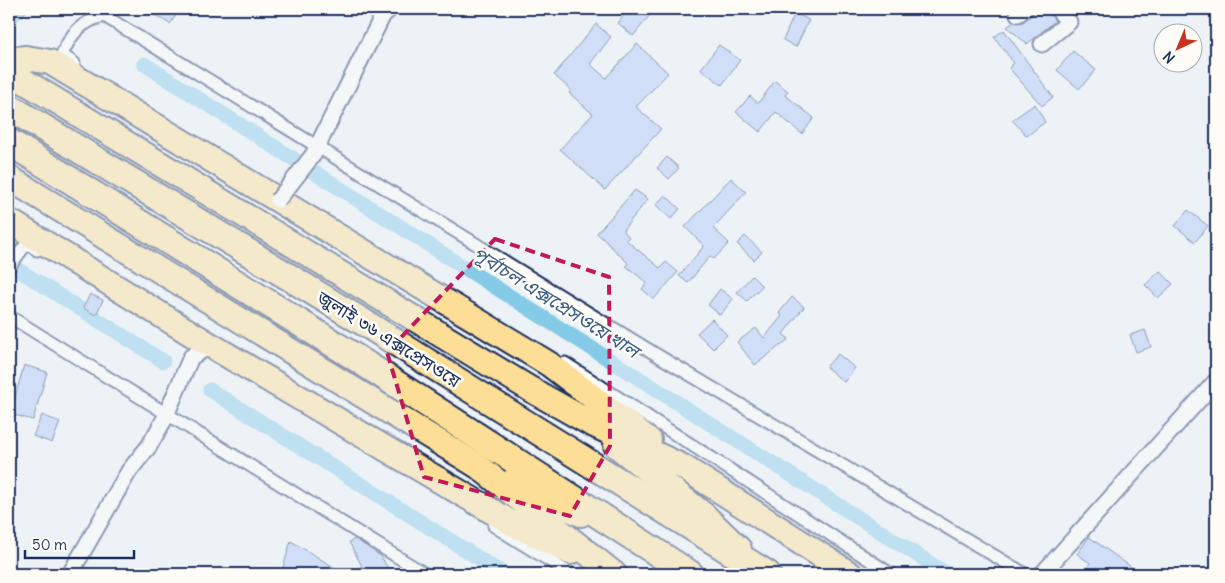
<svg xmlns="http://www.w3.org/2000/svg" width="1225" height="583" font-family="Delius,'Noto Sans Bengali',sans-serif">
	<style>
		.water { fill: url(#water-waves); stroke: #5b8cb0 }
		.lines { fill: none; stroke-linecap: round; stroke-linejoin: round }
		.canal { stroke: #85cae6; stroke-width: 15 }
		.building { fill: #aec8f5; stroke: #1b2f5e }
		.pedestrian-casing { stroke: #1b2f5e; stroke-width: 15 }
		.minor-casing { stroke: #1b2f5e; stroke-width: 19 }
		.primary-casing { stroke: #1b2f5e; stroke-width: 28 }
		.motorway-casing { stroke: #1b2f5e; stroke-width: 30 }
		.pedestrian { stroke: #fdfcf7; stroke-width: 11 }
		.minor { stroke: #fdfcf7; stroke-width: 15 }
		.primary { stroke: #fcde96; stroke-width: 24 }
		.motorway { stroke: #fcde96; stroke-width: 26 }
		.minor-bridge-casing { stroke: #1b2f5e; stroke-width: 19; stroke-linecap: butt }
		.minor-bridge { stroke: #fdfcf7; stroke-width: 15 }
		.marked { fill: none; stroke: #c2185b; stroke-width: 4; stroke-dasharray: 10 6; stroke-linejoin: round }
		.labels { text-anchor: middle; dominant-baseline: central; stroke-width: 5; stroke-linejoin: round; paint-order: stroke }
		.street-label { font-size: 18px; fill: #1b2f5e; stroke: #fdfcf7 }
		.water-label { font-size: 19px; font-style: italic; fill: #3b5e87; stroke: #fdfcf7 }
	</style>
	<defs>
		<pattern id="water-waves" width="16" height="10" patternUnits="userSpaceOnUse" patternTransform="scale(1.25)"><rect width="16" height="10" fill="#85cae6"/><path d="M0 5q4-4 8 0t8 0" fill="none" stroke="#6ca4be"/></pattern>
	</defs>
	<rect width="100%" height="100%" fill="#edf2f7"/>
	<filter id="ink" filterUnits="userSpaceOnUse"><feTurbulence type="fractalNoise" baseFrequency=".02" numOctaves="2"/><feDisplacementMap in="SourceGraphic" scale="10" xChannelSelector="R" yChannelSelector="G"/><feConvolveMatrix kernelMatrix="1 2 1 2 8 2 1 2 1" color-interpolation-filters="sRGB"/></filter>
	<g filter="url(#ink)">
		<path class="water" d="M9 9H29L9 28Z"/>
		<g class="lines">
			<path class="canal" d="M144 64 947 574
				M9 264 163 361
				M210 390 504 574"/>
		</g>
		<path class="building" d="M145 9H180L170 24Z
			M629 9H655L633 36 618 23Z
			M1038 9H1048L1055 21 1027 44 1007 27 1014 22H1023Z
			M795 13 809 20 796 47 783 40Z
			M596 24 611 37 590 64 606 78 637 44 668 73 636 107 661 129 605 190 560 149 593 114 569 93 571 90 554 75Z
			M1004 30 1053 97 1042 106 1009 68 1014 63 994 37Z
			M719 45 740 60 722 85 701 69Z
			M1073 51 1096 70 1079 89 1057 70Z
			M775 81 788 91 785 95 814 118 802 134 776 112 760 132 736 112 750 96 758 103Z
			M1035 104 1045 122 1027 136 1012 120Z
			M667 157 679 168 669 179 657 168Z
			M731 178 746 192 713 228 729 243 714 259 710 256 688 283 679 276 704 246 685 227Z
			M635 190 648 199 623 230 629 237 626 240 660 268 666 262 678 272 654 299 642 289 647 283 626 266 628 263 597 233Z
			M665 195 680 209 671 219 656 205Z
			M1188 210 1208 226 1195 242 1175 226Z
			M745 236 762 252 754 260 737 244Z
			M1160 271 1173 284 1158 298 1145 285Z
			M752 276 762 286 747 301 737 292Z
			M720 289 733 299 720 315 708 305Z
			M90 294 103 300 96 315 83 308Z
			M792 297 804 307 783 334 789 339 755 365 737 342 756 328 764 338 782 316 779 313Z
			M712 319 727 335 713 349 697 333Z
			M1145 330 1151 347 1136 352 1130 335Z
			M838 354 855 368 844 382 826 367Z
			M24 365 47 372 33 420 10 414Z
			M42 415 60 422 52 443 33 436Z
			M1089 537 1141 574H1082L1090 563 1077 554Z
			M355 539 381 556 391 574H348L362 566 349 542Z
			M291 541 345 574H281Z"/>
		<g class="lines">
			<g class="pedestrian-casing">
				<path id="pedestrian" d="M93 9 657 355 1025 574
					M74 63 62 55C71 33 81 22 104 16
					M9 267 27 243 37 250
					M9 316 425 574
					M565 363 891 574
					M494 526 571 574"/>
			</g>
			<g class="minor-casing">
				<path id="minor" d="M1018 14 1025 9
					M1042 44 1069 22 1057 9
					M313 155 383 15 390 9
					M70 574 129 471 149 446 164 420 191 357 211 345
					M1042 574 1216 381"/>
			</g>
			<g class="primary-casing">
				<path id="primary" d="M9 60 26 58 50 62 549 364 649 440
					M9 72 530 389 590 423 683 467 850 574
					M9 178 478 466 614 574
					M9 221 200 339 510 522 570 552
					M616 445 705 516 739 549
					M511 482 581 514"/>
			</g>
			<g class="motorway-casing">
				<path id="motorway" d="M9 107 368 325 767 574
					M9 142 350 354 690 574"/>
			</g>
			<use href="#pedestrian" class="pedestrian"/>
			<use href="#minor" class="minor"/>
			<use href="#primary" class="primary"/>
			<use href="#motorway" class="motorway"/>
			<g class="minor-bridge-casing">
				<path id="minor-bridge" d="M278 200 313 155"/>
			</g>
			<use href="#minor-bridge" class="minor-bridge"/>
		</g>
	</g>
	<path d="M0 0H1225V583H0ZM495 239 609 277 610 446 570 516 424 477 387 352Z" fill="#edf2f7" fill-opacity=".55" fill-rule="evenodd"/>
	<path class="marked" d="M495 239 609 277 610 446 570 516 424 477 387 352Z"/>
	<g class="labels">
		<g class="street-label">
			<text transform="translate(389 339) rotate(32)">জুলাই ৩৬ এক্সপ্রেসওয়ে</text>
		</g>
		<g class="water-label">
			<text transform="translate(556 302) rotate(32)">পূর্বাচল এক্সপ্রেসওয়ে খাল</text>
		</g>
	</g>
	<rect width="1225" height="583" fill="none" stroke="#fdfcf7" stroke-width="30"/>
	<rect x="15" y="15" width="1195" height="553" fill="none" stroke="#1b2f5e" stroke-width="2" filter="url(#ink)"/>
	<g transform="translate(1178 48) rotate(224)"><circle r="24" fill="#fdfcf7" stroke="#a3aaba"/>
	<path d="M0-4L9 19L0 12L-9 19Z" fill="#c8321e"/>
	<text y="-8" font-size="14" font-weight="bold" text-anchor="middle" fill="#1b2f5e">N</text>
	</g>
	<path d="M25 550v8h109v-8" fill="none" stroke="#1b2f5e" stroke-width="2.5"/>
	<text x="32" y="550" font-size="15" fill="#1b2f5e" stroke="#fdfcf7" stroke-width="4" paint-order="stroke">50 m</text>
</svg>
